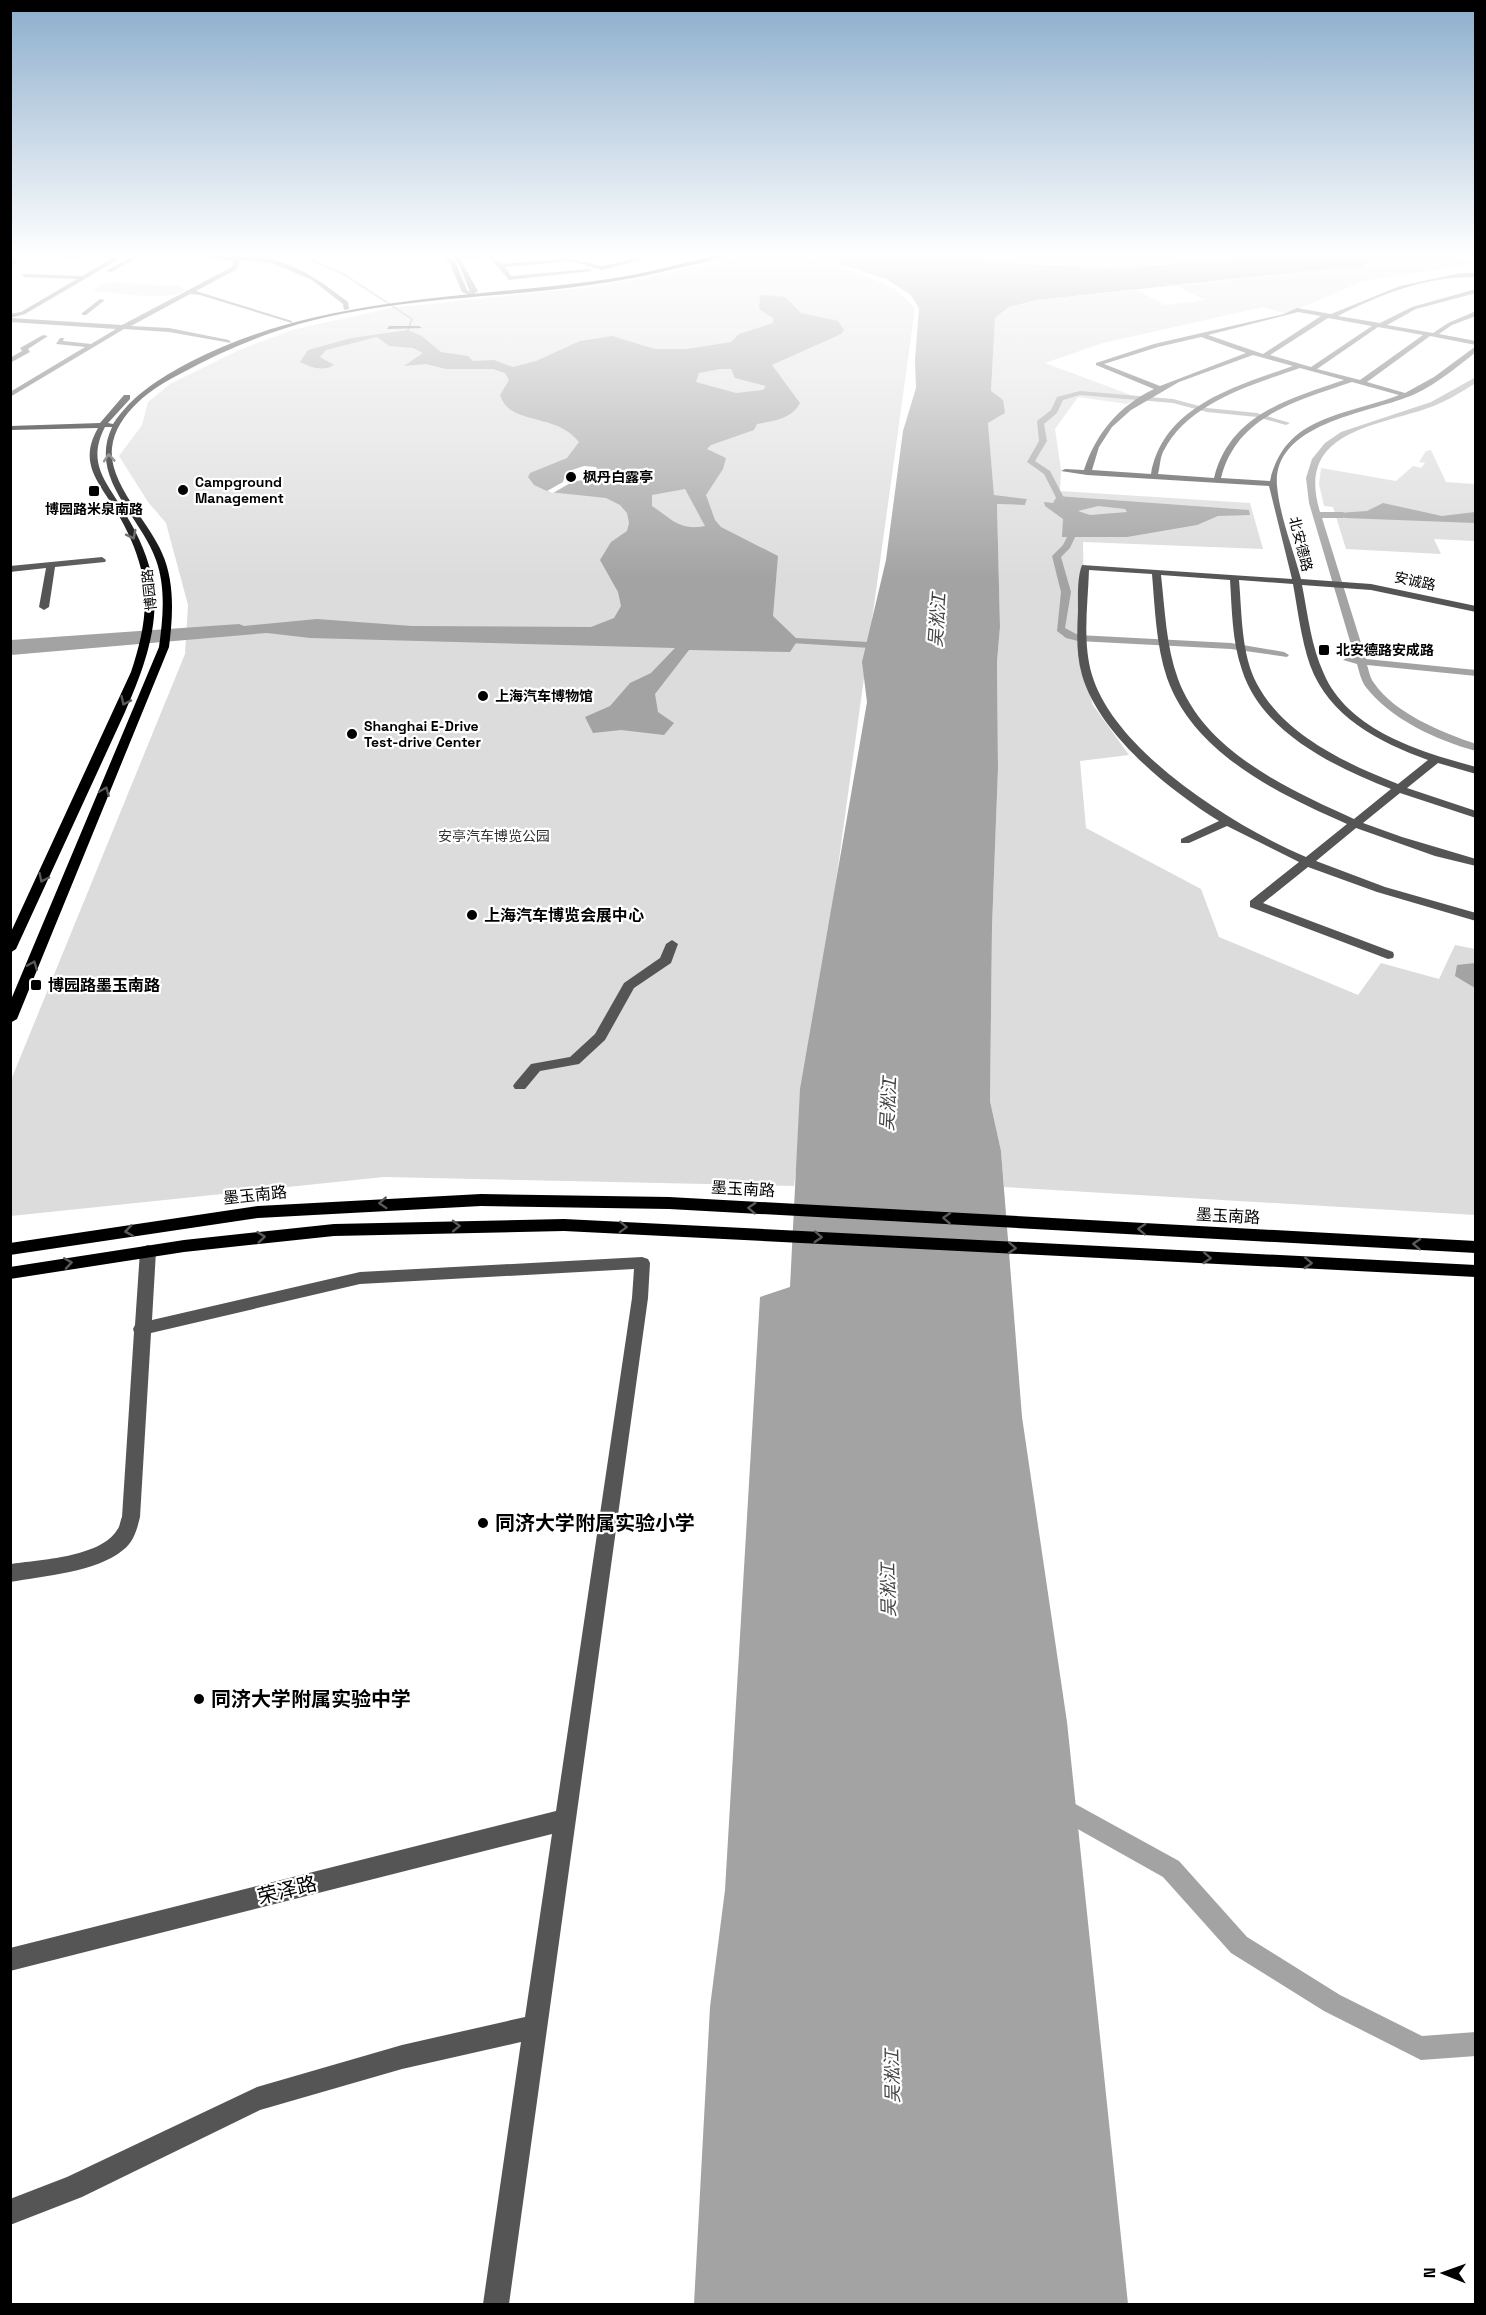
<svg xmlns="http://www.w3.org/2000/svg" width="1486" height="2315" font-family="'Space Grotesk','Noto Sans SC',sans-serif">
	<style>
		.green { fill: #dcdcdc }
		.water { fill: #a3a3a3; fill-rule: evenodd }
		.pier { fill: #fff }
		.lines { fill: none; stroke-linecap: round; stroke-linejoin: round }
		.stream { stroke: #a3a3a3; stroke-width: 2 }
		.canal { fill: #a3a3a3; fill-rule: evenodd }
		.minor { fill: #555; fill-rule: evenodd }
		.major { fill: #000; fill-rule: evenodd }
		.oneway { stroke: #595959 }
		.poi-dot { fill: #000; stroke: #fff; stroke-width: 2 }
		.labels { text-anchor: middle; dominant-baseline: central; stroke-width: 4.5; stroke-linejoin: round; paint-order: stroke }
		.far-poi-label { font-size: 14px; font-weight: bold; fill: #000; stroke: #fff; text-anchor: start }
		.far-street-label { font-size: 14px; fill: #000; stroke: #fff }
		.far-park-label { font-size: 14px; fill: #333; stroke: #fff }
		.poi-label { font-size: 16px; font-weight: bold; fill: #000; stroke: #fff; text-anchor: start }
		.street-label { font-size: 16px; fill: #000; stroke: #fff }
		.water-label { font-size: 18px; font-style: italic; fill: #444; stroke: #fff }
		.near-poi-label { font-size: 20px; font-weight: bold; fill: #000; stroke: #fff; text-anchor: start }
		.near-street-label { font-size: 20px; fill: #000; stroke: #fff }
	</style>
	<rect width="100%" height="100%" fill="#fff"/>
	<path class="green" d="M736 255H803L843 266 895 289 915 308 794 1186 384 1177 11 1216V1080L185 654 188 605 166 523 148 502 119 456 142 425 148 402 170 384 239 350 292 330 391 308 583 288 636 279 675 272Z
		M964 255H1271C1169 269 1065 274 964 255Z
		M1406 255H1451L1475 264 1363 281 1287 314 1263 307 1103 343 1045 363 1139 398 1127 404 1078 397 1055 429 1061 470 1060 491 1250 503 1263 549 1083 542 1085 678 1093 705 1129 755 1080 761 1086 828 1201 889 1219 937 1358 995 1381 963 1439 979 1455 945 1475 949V1215L1004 1187 1001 1151 990 1101 992 927 998 768 997 662 1000 627 997 504 1025 505 1027 499 994 496 988 423 1002 415 991 392 995 318 1009 307 1036 300 1137 290 1165 305 1205 300 1177 286 1336 268 1365 267 1362 263Z
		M112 282 179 286 186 290C167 302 116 292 93 291L101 284Z
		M1431 450 1446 482 1475 484V541L1434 539 1441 554 1346 549 1333 507 1324 506 1319 484 1321 468 1396 481 1413 466 1421 468 1425 463 1419 462 1426 451Z"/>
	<path class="water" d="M811 255H964L1020 264 1107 268 1154 266 1271 255H1406L1363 263 1366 267 1336 268 1036 300 1009 307 995 318 991 391 1003 400 1005 413 988 423 994 495 1027 499 1025 505 997 504 1000 627 997 662 998 768 992 927 990 1101 1001 1151 1022 1417 1067 1722 1128 2304H694L710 2007 725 1890 760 1297 790 1287 800 1089 867 702 862 662 886 560 903 431 916 388 915 360 919 308 910 294 886 279Z
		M765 295 785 297 801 313 838 321 844 330 841 334 772 365 800 403C792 419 773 421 757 424L754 430 711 445 707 449 726 458 723 469 706 495 715 520 721 527 778 556 773 616 798 640 790 652 689 650 655 694 658 712 674 723 664 735 621 730 593 733 585 717 610 706 630 683 651 673 675 648 310 638 267 633 11 655V640L239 624 244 626 317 619 412 626 591 627 614 618 621 606 618 592 600 560 611 542 627 531 629 523 627 513 620 505 606 498 549 492 534 485 528 477 530 473 567 458 579 442C556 412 509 426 500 395L509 380 505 373 493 369H446L426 364 404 366 423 353 413 348 389 346 377 337 326 350 320 357 334 365C323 372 310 367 300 362L308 350 351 338 408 330 422 336 441 352 468 356 473 361 494 360 513 367 536 361 580 341 612 336 655 349H687L731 342 739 334 773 323V318L759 309 760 296ZM720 369H731L735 378 766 386 763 390 736 393 696 382 699 373ZM685 489 705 526C679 531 672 519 652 506V495Z
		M1057 496 1249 510 1250 515 1218 516 1197 525 1127 537H1062L1063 519 1045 506 1044 502 1053 503ZM1098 506 1125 509 1127 512 1090 515 1078 511Z
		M1383 503 1442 516 1475 512V523L1345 518 1338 513 1367 511Z
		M1475 963H1476L1475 988 1455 976 1457 965Z"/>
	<path class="pier" d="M584 466 596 467 599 472 592 478 572 482 553 493 547 491 563 482 566 472Z"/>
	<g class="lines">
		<path class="stream" d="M300 255 345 275 412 319 408 330"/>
		<path class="canal" d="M1476 377V383C1461 392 1447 401 1431 407 1375 427 1295 431 1320 512H1343L1347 515 1343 518H1322L1366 659 1476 670V676L1367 665C1369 671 1370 678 1374 683 1394 713 1443 733 1476 744V751C1436 740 1390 719 1365 686 1361 680 1359 671 1357 664L1343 660 1348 657 1355 658 1309 503 1306 478 1312 459 1325 443 1341 432 1431 402Z
			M1080 391 1173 399 1207 408 1257 413 1290 423 1286 425 1257 417 1207 412 1173 403 1080 395 1063 400 1057 413 1044 424 1047 441 1035 461 1050 471 1074 517 1077 533 1070 548 1061 557 1071 592 1065 628 1078 635 1231 643 1284 652 1289 655 1287 657 1231 649 1078 641 1066 638 1057 631 1061 592 1052 556 1063 545 1069 533 1066 517 1044 474 1027 462 1039 441 1037 421 1051 410 1057 397Z
			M778 637 886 643 891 646 886 649 775 642 773 640Z
			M1059 1795 1179 1861 1247 1937 1340 1995 1422 2036 1476 2032V2056L1421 2060 1324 2011 1231 1953 1163 1877 1051 1814 1048 1806 1051 1798Z"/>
		<path class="minor" d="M80 255H109L119 259 25 314 10 318V314L21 312 77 279 24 277 22 274 82 276 111 259 104 257 48 258Z
			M135 255H142L111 272 106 271Z
			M182 255C206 253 253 253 275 260 303 268 326 285 348 302L349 309 344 310 343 304 312 280 272 263 240 260 237 269 196 291 292 321V323L200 295 190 294 131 326 169 328 229 340 231 343 169 332 124 329 10 397V392L85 347 56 344 60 338H64L63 341 91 344 116 329 10 322V318L122 325 232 267 234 261Z
			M442 255H448L456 264 467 290 470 292 459 264 450 255H497L495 257 502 264 563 259 553 255 602 266 635 259 621 255 646 259 602 270 571 261 505 267 511 276 589 269 592 271 509 280 489 257 460 259 478 291 471 296 462 292 450 264Z
			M10 256 17 261 10 269Z
			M1461 273H1476V277C1428 276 1380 294 1338 316L1380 323 1412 307 1476 289V293L1416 309 1387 325 1433 333 1448 323 1476 311V316L1452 325 1439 334 1476 341V345L1430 336 1367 382 1405 393 1434 377 1476 346V352C1457 367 1438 383 1415 394 1374 413 1272 421 1277 486 1280 517 1293 549 1301 579L1371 584 1476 606V612L1371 590 1302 585C1308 615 1311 646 1324 674 1349 731 1421 752 1476 767V774L1438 763 1407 788 1476 811V818L1400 793 1363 823 1402 837 1476 859V866L1435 856 1356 828 1316 861 1385 887 1476 913V921L1377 892 1308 867 1263 903 1393 952 1394 955 1393 958 1388 959 1250 907V901L1299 862 1227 826 1189 843H1181V839L1219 821C1169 790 1099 734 1082 675 1076 654 1077 632 1078 611 1078 597 1077 578 1082 565L1292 579 1269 486 1087 475 1061 471 1065 469 1084 470C1096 433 1119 406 1154 389L1096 365V363L1154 344 1284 314 1297 308 1331 314 1400 286ZM1298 312 1321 316 1263 354 1208 335ZM1328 318 1372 326 1311 367 1270 355ZM1378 327 1423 335 1360 380 1317 369ZM1201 337 1246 353 1160 386 1104 364 1158 347ZM1253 355 1293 366C1236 386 1163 406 1151 474L1092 470 1099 447 1112 427 1131 410 1179 382ZM1300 368 1344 380C1289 399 1230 414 1214 478L1158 474C1160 467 1160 458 1163 452 1188 402 1252 385 1300 368ZM1352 382 1399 395C1345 416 1285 415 1270 481L1221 478C1237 415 1297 401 1352 382ZM1089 570 1152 574C1155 609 1156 645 1167 678 1194 754 1279 794 1347 824L1306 857C1235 827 1115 752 1092 675 1082 641 1088 604 1089 570ZM1161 575 1230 580C1232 610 1232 641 1242 670 1262 733 1335 767 1391 789L1354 819C1288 789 1205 752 1178 679 1166 646 1165 610 1161 575ZM1239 580 1293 584C1298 611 1301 639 1310 665 1329 717 1379 742 1428 760L1398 784C1347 764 1284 735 1257 684 1241 654 1242 614 1239 580Z
			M100 299 105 300 86 315H82V313Z
			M389 326H419L422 328 387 329Z
			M43 335 48 336 28 349 30 352 10 363V358L22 351 20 348Z
			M102 557 106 560 105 562 55 567 49 607 44 610 39 607 46 568 10 572V566Z
			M672 940 678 944 671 963 634 988 605 1040 579 1064 540 1071 525 1089H515L513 1086 515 1083 531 1064 570 1057 595 1034 624 983 660 958 666 944Z
			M148 1245 154 1247 156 1251 152 1320 360 1272 642 1257 648 1259 650 1263 648 1298 509 2304H483L521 2042 402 2069 260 2110 82 2197 10 2225V2199L67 2177 257 2087 402 2045 525 2017 552 1834 10 1971V1948L556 1811 632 1298 634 1269 360 1284 151 1333 140 1517C137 1529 134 1542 123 1550 97 1572 44 1576 10 1582V1564C39 1560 101 1557 117 1530 120 1527 120 1521 122 1517L134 1332 133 1329 135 1325 140 1251 142 1247Z"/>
		<path class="major" d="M718 255H726C714 261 696 264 682 267 632 280 582 287 530 292 444 300 353 304 271 333 239 344 209 358 180 374 152 388 116 413 112 448 108 483 149 522 162 553 175 582 173 616 169 647L17 1019 10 1023V1002L159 647C163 618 166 588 156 560 140 515 88 478 112 427H105C85 465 109 484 126 515 139 536 149 559 153 583 160 628 142 673 125 712L16 949 10 953V934L131 672C142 639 150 604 141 569 136 549 127 529 116 511 98 481 78 463 98 428L10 430V426L100 423 124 395H130V399L108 423 113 424C132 395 160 378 190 362 317 296 463 299 602 280 641 275 679 264 718 255Z
			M481 1194 669 1197 1476 1241V1253L669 1209 481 1206 258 1218 10 1255V1243L258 1206Z
			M564 1219 1476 1265V1277L564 1231 334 1236 184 1252 10 1279V1267L184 1240 334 1224Z"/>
	</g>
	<defs><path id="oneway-chevron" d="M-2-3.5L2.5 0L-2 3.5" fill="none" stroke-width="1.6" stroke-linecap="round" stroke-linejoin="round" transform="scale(1.5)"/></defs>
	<g class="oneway">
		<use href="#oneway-chevron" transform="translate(109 458) rotate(-94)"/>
		<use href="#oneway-chevron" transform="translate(132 535) rotate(63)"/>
		<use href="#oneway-chevron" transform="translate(125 701) rotate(115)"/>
		<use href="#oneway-chevron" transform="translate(105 791) rotate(-68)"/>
		<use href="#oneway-chevron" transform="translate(43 878) rotate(115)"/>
		<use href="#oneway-chevron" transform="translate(33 965) rotate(-68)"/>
		<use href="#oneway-chevron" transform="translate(383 1203) rotate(177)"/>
		<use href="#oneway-chevron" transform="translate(752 1208) rotate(-177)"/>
		<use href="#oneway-chevron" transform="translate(947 1218) rotate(-177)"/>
		<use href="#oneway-chevron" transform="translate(456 1226) rotate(-1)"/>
		<use href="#oneway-chevron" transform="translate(623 1227) rotate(2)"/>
		<use href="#oneway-chevron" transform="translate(1142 1229) rotate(-177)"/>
		<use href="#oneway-chevron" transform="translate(129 1231) rotate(171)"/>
		<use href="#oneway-chevron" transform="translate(261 1237) rotate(-6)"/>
		<use href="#oneway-chevron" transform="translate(818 1237) rotate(3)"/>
		<use href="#oneway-chevron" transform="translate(1417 1244) rotate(-177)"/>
		<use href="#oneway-chevron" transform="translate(1012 1248) rotate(3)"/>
		<use href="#oneway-chevron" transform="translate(1207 1258) rotate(3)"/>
		<use href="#oneway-chevron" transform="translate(68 1263) rotate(-9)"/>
		<use href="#oneway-chevron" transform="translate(1308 1263) rotate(3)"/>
	</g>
	<linearGradient id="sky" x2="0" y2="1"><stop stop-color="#8cadcc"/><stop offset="0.44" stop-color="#fff"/><stop offset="1" stop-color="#fff" stop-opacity="0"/></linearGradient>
	<rect width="1486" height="579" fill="url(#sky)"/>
	<g class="poi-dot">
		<circle cx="571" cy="477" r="6"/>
		<circle cx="183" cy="490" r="6"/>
		<rect x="88" y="485" width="12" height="12" rx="3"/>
		<rect x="1318" y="644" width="12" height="12" rx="3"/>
		<circle cx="483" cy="696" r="6"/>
		<circle cx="352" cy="734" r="6"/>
		<circle cx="472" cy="915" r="6"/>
		<rect x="30" y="979" width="12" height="12" rx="3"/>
		<circle cx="483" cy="1523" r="6"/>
		<circle cx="199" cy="1699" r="6"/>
	</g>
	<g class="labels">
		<g class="far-poi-label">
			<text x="583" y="477">枫丹白露亭</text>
			<text x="195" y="482">Campground<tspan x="195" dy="16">Management</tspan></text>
			<text x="94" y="509" text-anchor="middle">博园路米泉南路</text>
			<text x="1336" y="650">北安德路安成路</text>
			<text x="495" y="696">上海汽车博物馆</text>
			<text x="364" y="726">Shanghai E-Drive<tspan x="364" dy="16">Test-drive Center</tspan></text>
		</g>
		<g class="far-street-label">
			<text transform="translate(1301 544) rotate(76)">北安德路</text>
			<text transform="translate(1415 581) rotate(12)">安诚路</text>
			<text transform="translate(149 590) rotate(-96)">博园路</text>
		</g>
		<g class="far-park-label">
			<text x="494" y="836">安亭汽车博览公园</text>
		</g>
		<g class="poi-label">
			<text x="484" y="915">上海汽车博览会展中心</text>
			<text x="48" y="985">博园路墨玉南路</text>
		</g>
		<g class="street-label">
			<text transform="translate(743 1189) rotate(3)">墨玉南路</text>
			<text transform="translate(255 1195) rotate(-6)">墨玉南路</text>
			<text transform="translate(1228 1216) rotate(3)">墨玉南路</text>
		</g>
		<g class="water-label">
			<text transform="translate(937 620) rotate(-86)">吴淞江</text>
			<text transform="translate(888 1104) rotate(-87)">吴淞江</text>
			<text transform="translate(888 1590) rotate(-91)">吴淞江</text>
			<text transform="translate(892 2076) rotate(-91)">吴淞江</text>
		</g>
		<g class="near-poi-label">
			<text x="495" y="1523">同济大学附属实验小学</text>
			<text x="211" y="1699">同济大学附属实验中学</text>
		</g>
		<g class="near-street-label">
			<text transform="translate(287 1890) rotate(-14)">荣泽路</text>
		</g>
	</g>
	<rect width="1486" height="2315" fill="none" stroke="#000000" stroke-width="24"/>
	<g transform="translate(1444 2273) rotate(271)" stroke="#ffffff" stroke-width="4.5" paint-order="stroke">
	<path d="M0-4.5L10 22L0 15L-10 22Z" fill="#000000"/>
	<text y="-9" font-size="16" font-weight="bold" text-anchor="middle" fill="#000000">N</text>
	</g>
</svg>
